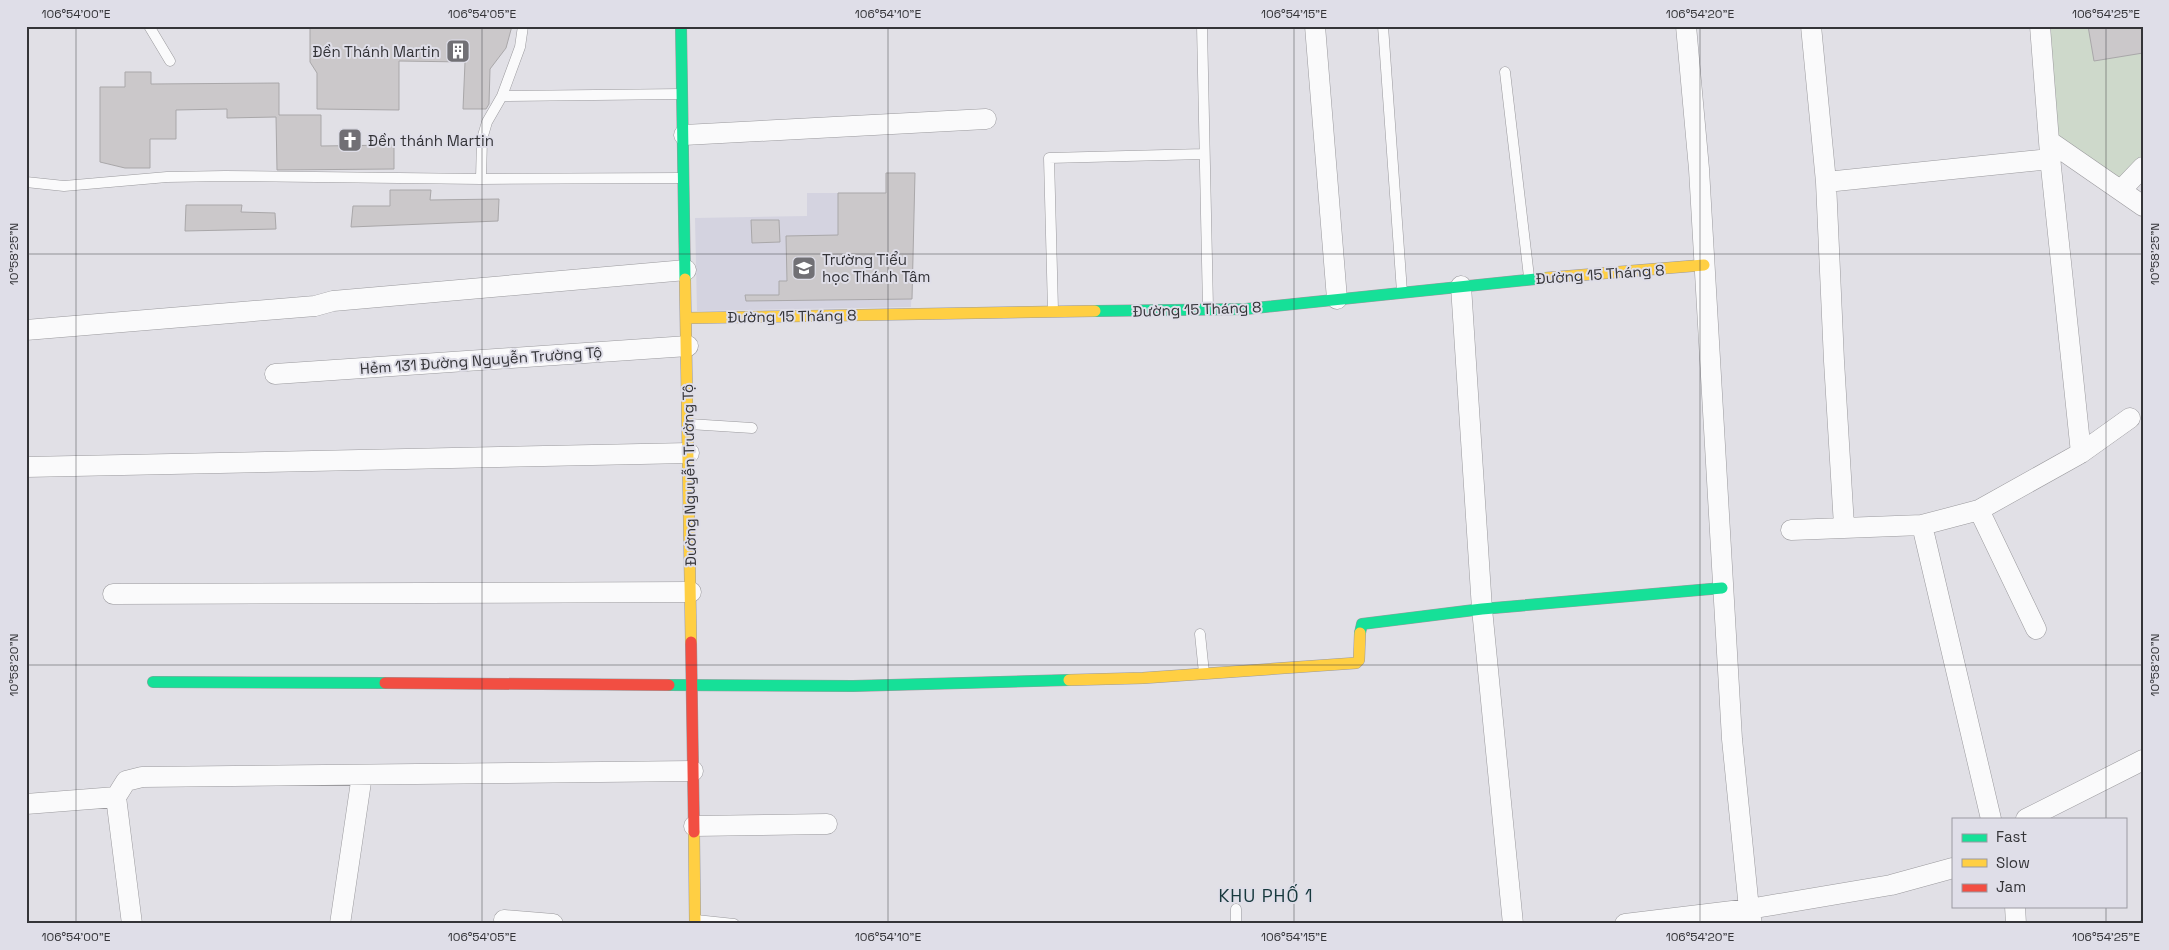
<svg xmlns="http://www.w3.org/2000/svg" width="2169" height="950" font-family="'Space Grotesk',sans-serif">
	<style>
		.built { fill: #d4d3e0 }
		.green { fill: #ced9cb }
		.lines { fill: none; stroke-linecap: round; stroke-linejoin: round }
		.stream { stroke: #86a6b7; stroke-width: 5.5 }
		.building { fill: #cbc8ca; stroke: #a9a7a9 }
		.lane-casing { stroke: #9a999d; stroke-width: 11 }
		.street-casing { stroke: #9a999d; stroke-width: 21 }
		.fast-casing { stroke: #9a999d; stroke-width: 12 }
		.slow-casing { stroke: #9a999d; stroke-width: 12 }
		.jam-casing { stroke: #9a999d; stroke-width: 12 }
		.lane { stroke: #fafafb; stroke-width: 10 }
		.street { stroke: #fafafb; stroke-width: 20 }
		.fast { stroke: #16e098; stroke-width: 11 }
		.slow { stroke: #ffcf43; stroke-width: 11 }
		.jam { stroke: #f24e42; stroke-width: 11 }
		.ticks { fill: none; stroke: #343438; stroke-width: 1; stroke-opacity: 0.45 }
		.labels { text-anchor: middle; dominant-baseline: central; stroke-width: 4; stroke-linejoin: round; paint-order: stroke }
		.poi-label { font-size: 15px; fill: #343438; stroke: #dfdee8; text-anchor: start }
		.street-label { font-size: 15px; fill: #343438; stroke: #dfdee8 }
		.quarter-label { font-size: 18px; letter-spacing: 1px; fill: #17393d; stroke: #dfdee8 }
		.neatline { fill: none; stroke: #343438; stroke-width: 2 }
		.ticks-label { font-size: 12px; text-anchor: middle; fill: #343438 }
	</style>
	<rect width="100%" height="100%" fill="#e1e0e6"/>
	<path class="built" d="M886 173H915L911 307 697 311 695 218 807 216V193H886Z"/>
	<path class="green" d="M2046 26H2143V157L2120 181 2055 137Z"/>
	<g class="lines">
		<path class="stream" d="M2141 924 2143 922"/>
	</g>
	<path class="building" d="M310 26H512L506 48 490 69 489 104 486 109H463L465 62 399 61V110L317 109V73L310 62Z
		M2088 26H2143V53L2094 61Z
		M125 72H151V84L279 83V115H321V146L394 145V169L277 170 276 117 227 118V109L176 110V139H150V168H125L100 162V87H125Z
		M886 173H915L912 299 746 301 745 295H779V281H787L786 236 838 235V193H886Z
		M390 190H431L430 200 499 199 498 221 351 227 353 206H390Z
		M186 205H242L241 212 275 213 276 229 185 231Z
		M751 220H779L780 242 752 243Z"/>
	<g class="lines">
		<g class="lane-casing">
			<path id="lane" d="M149 26 170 61
				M1202 26 1208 308
				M1383 26 1402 292
				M1505 72 1529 277
				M502 96 682 94
				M481 179 482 139 487 122 502 96 520 47 523 26
				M26 182 64 186 167 177 225 176 481 179 682 178
				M1053 310 1049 158 1204 154
				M689 424 752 428
				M1200 634 1204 673
				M1236 909V924
				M696 920 734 924"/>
		</g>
		<g class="street-casing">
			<path id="street" d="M1315 26 1337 299
				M1686 26 1699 169 1732 739 1749 909 1752 924
				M1811 26 1826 182 1834 361 1844 526
				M2040 26 2051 167 2081 453
				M684 135 986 119
				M2049 141 2143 206
				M1826 182 2050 159
				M2121 190 2143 167
				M1461 286 1482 609 1513 924
				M26 330 315 306 333 301 686 270
				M275 374 688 346
				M26 467 689 453
				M1979 510 2036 629
				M1922 525 1991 819
				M1791 530 1922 525 1979 510 2081 453 2130 418
				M113 594 691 592
				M116 797 132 924
				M26 804 116 797 126 781 142 777 693 771
				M2026 819 2143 760
				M694 826 827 824
				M2015 906 2016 924
				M504 920 553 924
				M340 924 362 775
				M1625 924 1749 909 1891 885 1953 868"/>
		</g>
		<g class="fast-casing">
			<path id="fast" d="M681 26 685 279
				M1095 311 1246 309 1545 278
				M1360 633 1362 624 1482 609 1722 588
				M153 682 385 683
				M669 685 853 686 1069 680"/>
		</g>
		<g class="slow-casing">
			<path id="slow" d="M1545 278 1704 265
				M685 279 691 642
				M687 318 1095 311
				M1069 680 1143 678 1356 663 1359 660 1360 633
				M694 832 695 924"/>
		</g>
		<g class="jam-casing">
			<path id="jam" d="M691 642 694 832
				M385 683 669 685"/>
		</g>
		<use href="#lane" class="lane"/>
		<use href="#street" class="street"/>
		<use href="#fast" class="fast"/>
		<use href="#slow" class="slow"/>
		<use href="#jam" class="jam"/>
	</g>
	<path class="ticks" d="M76 26V924M482 26V924M888 26V924M1294 26V924M1700 26V924M2106 26V819M26 254H2143M26 665H2143M2106 906V924"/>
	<defs>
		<g id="building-square" transform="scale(1.25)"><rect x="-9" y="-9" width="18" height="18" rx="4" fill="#717075" stroke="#dfdee8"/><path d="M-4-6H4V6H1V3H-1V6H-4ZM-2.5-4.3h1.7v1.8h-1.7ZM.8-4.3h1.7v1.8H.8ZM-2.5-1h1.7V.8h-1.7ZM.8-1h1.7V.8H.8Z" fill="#fff"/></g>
		<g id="church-square" transform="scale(1.25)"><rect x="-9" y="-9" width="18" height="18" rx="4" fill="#717075" stroke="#dfdee8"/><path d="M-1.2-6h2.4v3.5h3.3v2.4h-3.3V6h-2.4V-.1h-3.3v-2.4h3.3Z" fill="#fff"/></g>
		<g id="school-square" transform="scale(1.25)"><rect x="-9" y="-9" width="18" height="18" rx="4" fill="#717075" stroke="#dfdee8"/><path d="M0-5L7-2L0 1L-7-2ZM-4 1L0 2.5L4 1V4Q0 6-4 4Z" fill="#fff"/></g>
	</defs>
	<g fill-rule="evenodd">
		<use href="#building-square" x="458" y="51"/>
		<use href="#church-square" x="350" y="140"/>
		<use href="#school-square" x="804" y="268"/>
	</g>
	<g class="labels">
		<g class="poi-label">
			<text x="440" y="51" text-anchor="end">Đền Thánh Martin</text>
			<text x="368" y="140">Đền thánh Martin</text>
			<text x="822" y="259">Trường Tiểu<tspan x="822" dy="17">học Thánh Tâm</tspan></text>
		</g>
		<g class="street-label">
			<text transform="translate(1600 274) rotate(-4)">Đường 15 Tháng 8</text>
			<text transform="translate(1197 309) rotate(-2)">Đường 15 Tháng 8</text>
			<text transform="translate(792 316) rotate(-1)">Đường 15 Tháng 8</text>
			<text transform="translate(481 360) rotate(-4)">Hẻm 131 Đường Nguyễn Trường Tộ</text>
			<text transform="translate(689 475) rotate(-91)">Đường Nguyễn Trường Tộ</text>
		</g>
		<g class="quarter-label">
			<text x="1266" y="895">KHU PHỐ 1</text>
		</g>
	</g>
	<rect width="2169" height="950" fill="none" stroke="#dfdee8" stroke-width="55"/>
	<rect x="1952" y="818" width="175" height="90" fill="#dfdee8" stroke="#9b9aa2"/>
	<rect x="1962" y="834" width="25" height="8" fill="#16e098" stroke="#9b9aa2"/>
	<text x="1996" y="842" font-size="15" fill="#343438">Fast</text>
	<rect x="1962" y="859" width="25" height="8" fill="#ffcf43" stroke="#9b9aa2"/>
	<text x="1996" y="868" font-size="15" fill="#343438">Slow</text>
	<rect x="1962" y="884" width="25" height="8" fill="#f24e42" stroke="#9b9aa2"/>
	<text x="1996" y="892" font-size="15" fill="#343438">Jam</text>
	<rect x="28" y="28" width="2114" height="894" class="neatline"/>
	<g class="ticks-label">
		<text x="76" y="18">106°54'00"E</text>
		<text x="482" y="18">106°54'05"E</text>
		<text x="888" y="18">106°54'10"E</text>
		<text x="1294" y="18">106°54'15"E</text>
		<text x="1700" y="18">106°54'20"E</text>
		<text x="2106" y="18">106°54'25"E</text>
		<text transform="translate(14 254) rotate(-90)" y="4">10°58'25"N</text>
		<text transform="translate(2155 254) rotate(-90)" y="4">10°58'25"N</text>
		<text transform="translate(14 665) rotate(-90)" y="4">10°58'20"N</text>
		<text transform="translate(2155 665) rotate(-90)" y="4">10°58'20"N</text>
		<text x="76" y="941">106°54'00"E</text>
		<text x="482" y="941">106°54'05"E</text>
		<text x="888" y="941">106°54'10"E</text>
		<text x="1294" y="941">106°54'15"E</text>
		<text x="1700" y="941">106°54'20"E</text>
		<text x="2106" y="941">106°54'25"E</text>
	</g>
</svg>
